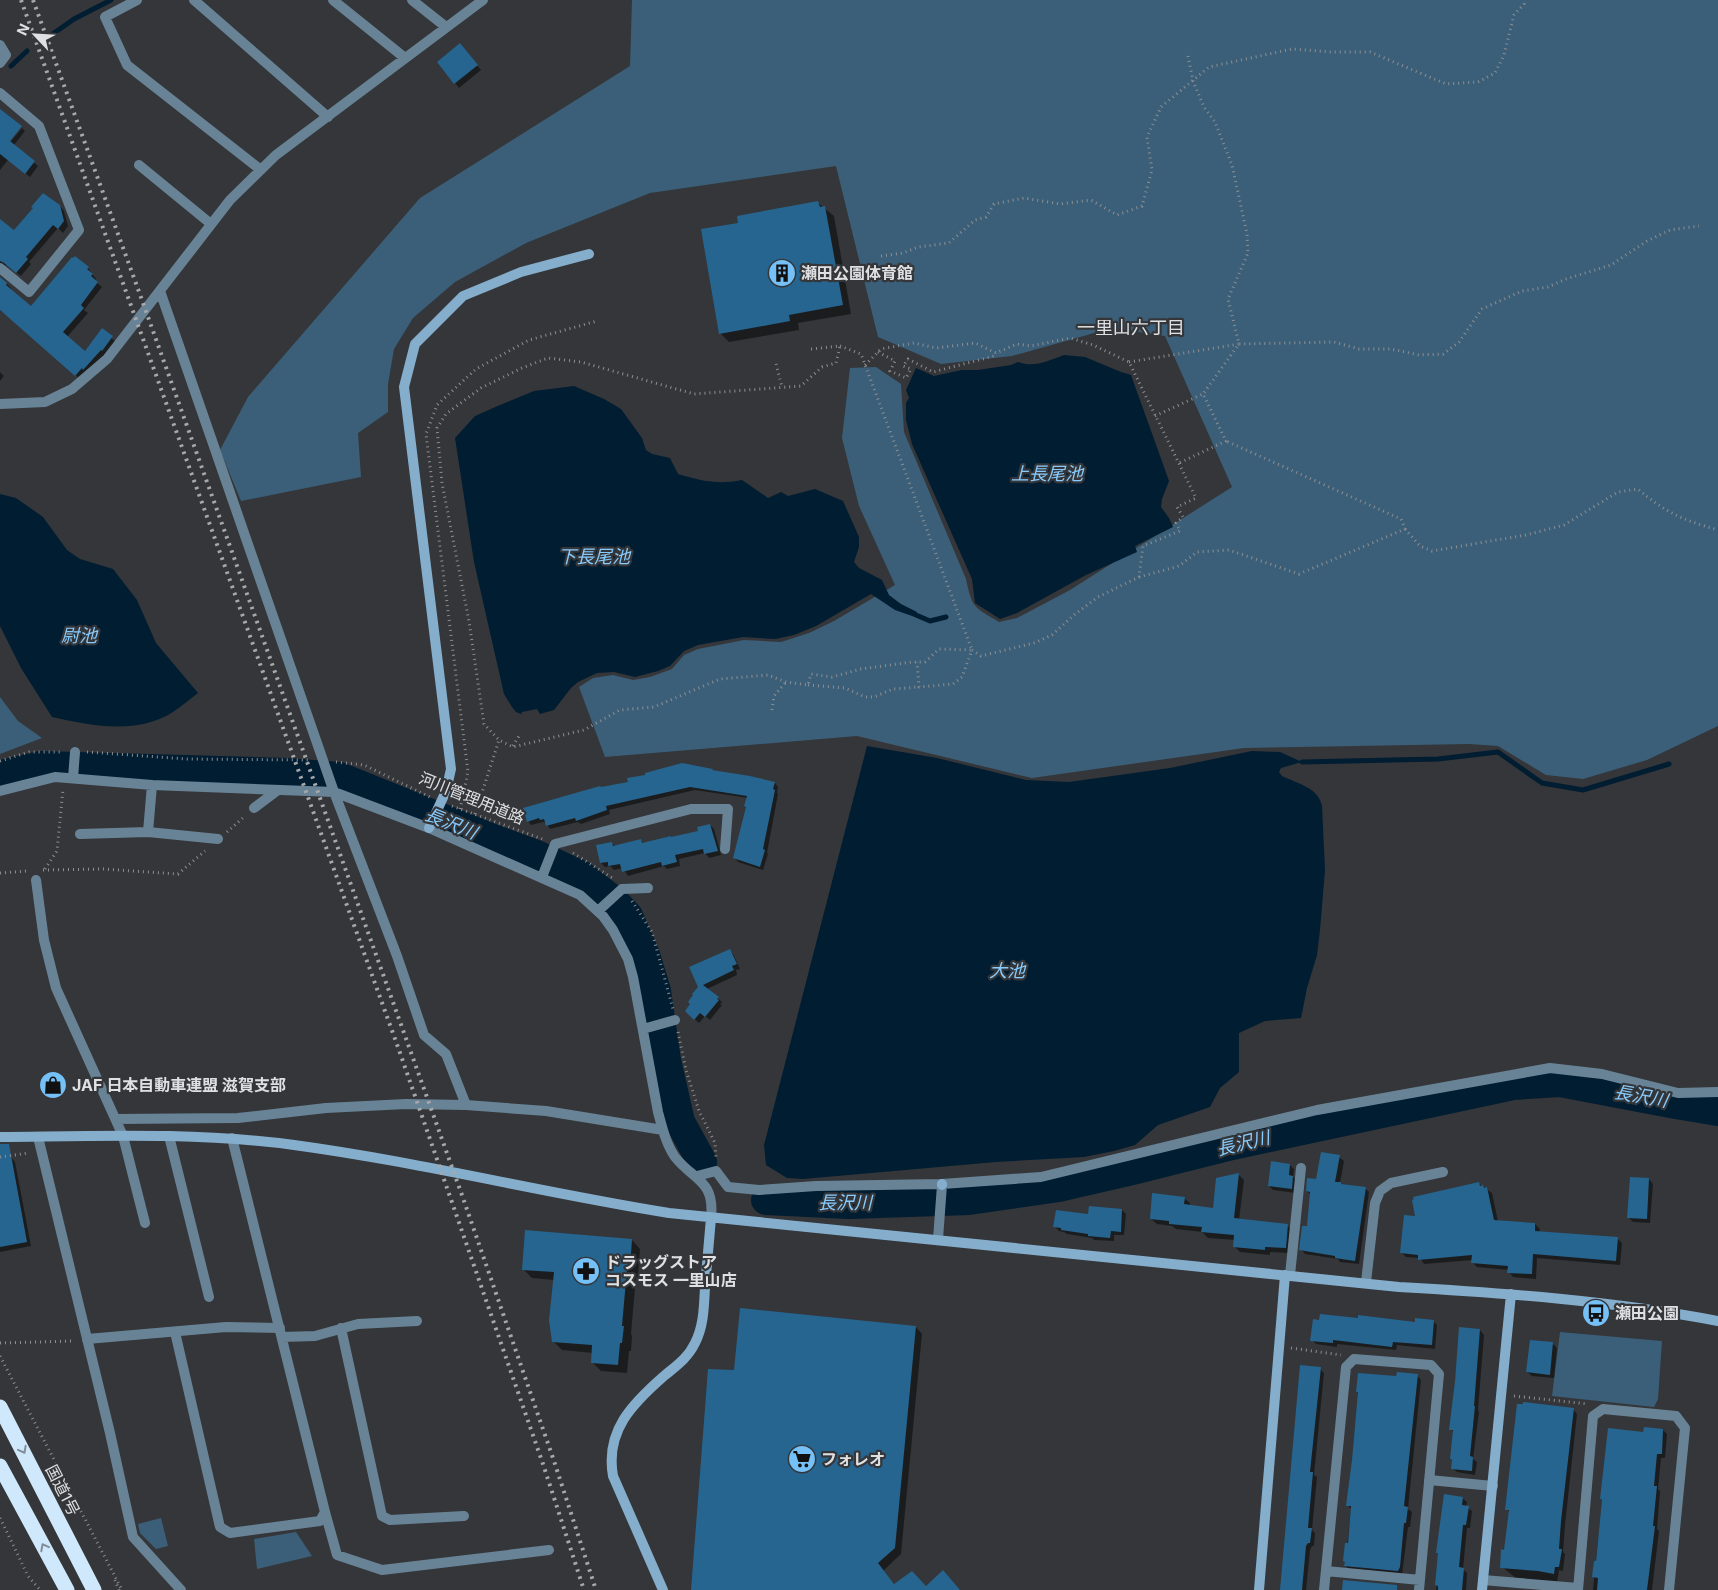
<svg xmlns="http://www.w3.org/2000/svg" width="1718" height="1590" font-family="Inter,'Noto Sans JP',sans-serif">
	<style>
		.green { fill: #3b5f78 }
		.water { fill: #001d32 }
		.shadow { fill: #0007 }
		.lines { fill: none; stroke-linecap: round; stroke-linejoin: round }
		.stream { stroke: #001d32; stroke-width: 5 }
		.river { stroke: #001d32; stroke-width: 30 }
		.building { fill: #26658f }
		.path { stroke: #8d8f92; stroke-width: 3; stroke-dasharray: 1 4; stroke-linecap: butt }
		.lane { stroke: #698396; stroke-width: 10 }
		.street { stroke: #698396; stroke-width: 10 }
		.secondary { stroke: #85aecd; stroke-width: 10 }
		.highway { stroke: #cfe8fb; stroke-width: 15 }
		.rail { stroke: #a6a8aa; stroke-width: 4; stroke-dasharray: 2.5 5; stroke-linecap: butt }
		.oneway { stroke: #828f9a }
		.labels { text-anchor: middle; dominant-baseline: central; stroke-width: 4.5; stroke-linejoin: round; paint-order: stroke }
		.poi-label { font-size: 16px; font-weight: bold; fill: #dee0e2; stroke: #343639; text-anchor: start }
		.street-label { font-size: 16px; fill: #dee0e2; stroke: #343639 }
		.neighbourhood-label { font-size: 18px; fill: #dee0e2; stroke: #343639 }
		.water-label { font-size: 18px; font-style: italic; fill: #87cbfd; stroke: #343639 }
	</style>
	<rect width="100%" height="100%" fill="#343639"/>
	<path class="green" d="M632 0H1718V726L1647 760 1583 779 1546 775 1498 746 1469 744 1244 748 1032 778 857 736 605 757 579 687 593 678 613 675 633 680 650 677 672 669 684 655 698 649 744 640 781 642 809 633 834 621 895 585 859 506 842 438 850 368 876 367 901 384 904 432 966 579C972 608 974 607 999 622L1017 618 1070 590 1232 487 1165 336 1112 328 1012 356 941 364 878 337 836 166 650 193 526 243 455 282 413 318 394 349 388 384V412L358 433 361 477 241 501 220 450 248 397 420 198 630 66Z
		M0 697 18 721 42 738 0 754Z
		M1560 1332 1662 1341 1658 1399 1654 1407 1552 1396Z
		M161 1518 168 1546 156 1549 140 1533 138 1524Z
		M296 1532 312 1556 257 1569 254 1539Z"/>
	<path class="water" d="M1064 355 1085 357 1121 372 1131 375 1169 481 1162 499 1161 507 1169 518 1173 527 1135 546 1137 552 1086 575 1017 613 1000 619 975 603 972 579 912 444 906 420V403L909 398 906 390 916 368 934 376 962 370H978L1011 365 1018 362C1034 368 1048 361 1064 355Z
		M574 386 604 399 621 409 642 438 646 450 652 454 670 458 678 474C702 481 718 485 742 480L768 498 781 492 788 496 815 489 843 501 859 537V547L854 562 859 568 882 580 889 595 901 604 917 612 915 617 895 610 871 594 816 626 794 635 775 639 743 637 698 645 684 651 670 666 658 671 635 677 614 672 597 673 578 682 571 688 554 710 540 714 537 709 522 712 521 714 516 712 512 707 504 694 474 562 455 438 475 416 500 405 534 391Z
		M0 494 16 498 43 517 67 550 80 559 113 569 137 600 156 643 198 693C190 699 182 706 173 712 137 735 92 726 52 717L21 668 0 626Z
		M867 746 937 758 1026 780 1069 782 1170 768 1252 751 1280 752 1302 762 1281 768 1279 772 1282 776C1298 784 1318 787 1322 806L1325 870 1320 930 1317 955 1307 988 1301 1018 1265 1021 1239 1033V1072L1220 1088 1210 1107 1158 1125 1135 1145 1114 1151 1084 1157 996 1162 803 1179 787 1178 766 1165 764 1145Z"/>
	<path class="shadow" d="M464 49 481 70 459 88 438 62Z
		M0 110 5 145 7 146 22 128 25 131 14 145 38 166 30 177 8 160 0 170Z
		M818 203 834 216 851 314 798 323 799 330 729 342 720 333Z
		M60 206 64 211 68 226 63 233 58 228 29 262 31 264 21 276 6 265 0 268V221L14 232Z
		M88 268 96 279 95 281 102 287 84 310 88 313 67 337 85 352 102 330 116 342 107 354 80 379 19 325 0 310V278L11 288 10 290 32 308Z
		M0 372 4 376 0 381Z
		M712 770 714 771 749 777 775 783 778 787 777 793 778 794 767 853 768 854 763 870 738 862 735 858 747 807 748 798 695 790 609 810 610 814 581 824 578 822 550 829 546 823 543 822 531 825 528 821 601 788Z
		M710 825 714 829 721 855 709 858 705 853 679 859 680 866 667 869 664 866 628 876 623 868 614 870 610 866 605 867 601 863 612 843 615 846 641 841 644 844 700 832Z
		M729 950 733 954 740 969 736 970 737 975 707 989 722 1002 720 1004 722 1005 710 1020 705 1016 699 1023 690 1015 692 1004 690 1002Z
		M11 1157 15 1162 31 1246 0 1252V1159Z
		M1339 1157 1344 1161 1340 1183 1342 1185 1365 1188 1369 1192 1359 1264 1340 1262 1338 1259 1305 1254 1301 1249 1308 1227 1311 1195 1307 1191Z
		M1290 1165 1294 1169 1293 1177 1297 1181 1296 1193 1273 1190 1269 1186Z
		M1238 1174 1244 1180 1239 1220 1288 1226 1293 1231 1291 1253 1270 1252V1255L1240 1252 1234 1246 1235 1240 1208 1238 1202 1232 1176 1229 1172 1226 1157 1224 1151 1219 1184 1198 1190 1203V1206L1214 1209Z
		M1649 1179 1653 1184 1650 1223 1633 1222 1629 1218Z
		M1479 1184 1492 1193 1498 1221 1535 1224 1540 1229 1539 1232 1617 1238 1622 1243 1620 1265 1537 1258 1536 1279 1513 1277 1509 1272V1270L1477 1267 1473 1263V1260L1424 1264 1420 1258 1406 1257 1401 1252 1417 1217Z
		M1122 1210 1126 1214 1124 1235H1114V1241L1094 1240 1092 1238 1067 1234 1064 1232 1059 1231 1055 1227Z
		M632 1240 640 1249 638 1277H636L631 1334 632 1336 631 1351H629L627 1373 601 1371 592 1362 593 1353 562 1350 553 1341 554 1280 532 1278 523 1269Z
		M1321 1321 1416 1323 1433 1321 1437 1325 1435 1349 1397 1345 1396 1350 1337 1344V1347L1316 1344 1312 1340Z
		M916 1327 922 1334 901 1554 883 1571 895 1585 960 1590H692L735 1372Z
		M1460 1328 1480 1330 1484 1335 1478 1410 1479 1412 1473 1459 1477 1462 1475 1475 1457 1472 1452 1468 1453 1460 1451 1458 1454 1433 1451 1429Z
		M1553 1344 1557 1348 1554 1378 1532 1376 1527 1372Z
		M1320 1369 1324 1373 1314 1475 1317 1477 1312 1530 1315 1533 1314 1546H1312L1310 1550 1306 1590H1281Z
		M1417 1375 1421 1380 1408 1509 1412 1512 1410 1527H1408L1402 1575 1350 1570 1345 1565 1351 1509 1347 1505 1354 1460 1359 1394 1357 1392 1397 1378Z
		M1573 1409 1577 1414 1565 1525 1563 1552 1565 1554 1563 1571 1559 1570 1557 1583 1517 1579 1501 1566 1505 1551 1510 1513 1507 1509Z
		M1609 1430 1644 1433 1663 1430 1667 1434 1665 1458H1661L1658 1489 1660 1491 1657 1529 1659 1531 1652 1590H1593Z
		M1462 1498 1467 1502 1466 1507 1472 1511 1470 1528H1467L1463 1569 1467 1573 1466 1590H1436L1439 1554Z"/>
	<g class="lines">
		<path class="stream" d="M47 38 74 19 111 0
			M11 66 27 51
			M916 615 930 621 946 617
			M1302 762 1438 759 1498 752 1542 783 1583 790 1669 764"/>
		<path class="river" d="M0 775 41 766 287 773 339 777 488 837 534 854 582 876 614 901 628 916 645 955 656 991 666 1060 680 1122 702 1162
			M766 1200 849 1204 969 1200 1059 1187 1133 1170 1232 1145 1513 1085 1560 1082 1676 1104 1718 1111"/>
	</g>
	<path class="building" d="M460 43 478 65 454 84 437 62Z
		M0 109 22 126 10 141 35 161 25 174 0 154Z
		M43 193 60 205 64 221 58 229 53 225 26 257 28 259 16 273 4 263 0 261V219L14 230 33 208 31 207Z
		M818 201 820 207 825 206 843 305 789 315 790 321 719 334 701 229 738 223 737 216Z
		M75 256 89 267 87 269 93 274 91 276 98 282 81 305 84 308 63 332 85 351 102 328 113 336 102 351 101 350 83 370 82 368 75 376 0 310V277L7 283 6 285 31 306 72 257 73 258Z
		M682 763 713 769 712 770 750 776 775 782 773 789 775 790 763 849 765 850 760 867 733 858 746 807 744 806 747 796 690 787 606 806 607 810 576 821 575 818 546 826 544 819 540 820 539 818 527 822 523 808 600 786 601 787 628 782 627 778 645 775V773Z
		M710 824 718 851 704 854 703 849 675 855 677 862 662 866 661 862 622 872 620 864 608 866V862L600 863 596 845 612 842 613 846 641 839 642 843 671 836V837L698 831 697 827Z
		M730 949 737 964 732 966 734 970 703 985 719 997 717 999 719 1000 705 1017 700 1013 694 1020 685 1011 690 1004 688 1002 693 995 692 994 698 987 689 967Z
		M0 1144H9L27 1242 0 1247Z
		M1321 1152 1340 1155 1335 1182H1341V1184L1366 1187 1355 1261 1335 1258V1256L1299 1250 1302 1226H1307L1310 1192 1306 1191 1307 1178 1316 1179Z
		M1271 1161 1290 1164 1289 1175 1293 1176 1292 1189 1268 1186Z
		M1239 1173 1234 1218 1288 1224 1286 1248 1265 1247V1250L1233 1247 1234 1235 1201 1232 1202 1227 1169 1224V1221L1150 1219 1152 1193 1185 1197 1184 1204 1213 1208 1216 1178Z
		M1630 1177 1649 1178 1647 1219 1627 1218Z
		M1479 1182 1480 1186 1483 1185 1484 1188 1487 1187 1494 1220 1535 1223V1231L1618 1237 1616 1261 1533 1254 1532 1274 1507 1273 1508 1266 1471 1263 1472 1255 1418 1260V1255L1400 1253 1404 1215 1415 1216 1412 1200 1414 1199 1413 1197Z
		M1089 1206 1122 1209 1121 1232 1111 1231 1110 1238 1088 1236V1234L1061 1230V1228L1053 1227 1056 1210 1088 1214Z
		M525 1230 632 1239 630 1269H627L622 1326H624L622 1343H620L618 1365 591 1363 592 1345 552 1342 549 1320 554 1272 522 1270Z
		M740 1308 916 1326 895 1548 878 1563 894 1584 912 1571 926 1586 943 1570 960 1590H691L708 1369 734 1370Z
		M1320 1314 1358 1318V1315L1415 1322V1318L1434 1320 1432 1345 1393 1342 1392 1347 1333 1340V1343L1310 1341 1313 1319 1319 1320Z
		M1459 1327 1480 1329 1474 1406H1475L1470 1456 1473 1457 1472 1471 1451 1469 1452 1459H1450L1453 1430H1449L1455 1381Z
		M1530 1340 1553 1342 1550 1375 1526 1372Z
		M1300 1365 1321 1367 1310 1472H1313L1308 1528H1312L1310 1543H1308L1306 1546 1302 1590H1280Z
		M1397 1372 1418 1374 1404 1506 1408 1507 1406 1523H1404L1400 1567 1398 1571 1344 1566 1345 1562 1343 1561 1345 1543H1348L1351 1506H1346L1352 1460 1358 1392H1356L1358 1373 1396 1376Z
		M1523 1402 1574 1408 1561 1521 1559 1549H1562L1559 1567H1555L1554 1574 1538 1571 1500 1568 1501 1549 1504 1550 1509 1510H1505L1517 1404H1523Z
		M1644 1427 1663 1429 1662 1454H1657L1654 1486H1657L1653 1526H1655L1647 1590H1597L1598 1578 1592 1577 1594 1561H1596L1602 1499H1600L1608 1428 1643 1432Z
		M1444 1494 1463 1497 1462 1505 1469 1506 1466 1525H1463L1459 1567 1464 1568 1462 1590H1438V1586L1435 1585 1438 1553H1436Z
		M1343 1580 1397 1585V1590H1342Z"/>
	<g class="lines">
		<path class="path" d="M1188 56 1193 81 1204 107 1215 122 1232 165 1247 234 1248 253 1228 299 1239 344 1334 342 1359 349H1391L1419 355 1443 354 1459 342 1482 309 1522 291 1548 287 1566 279 1611 265 1647 241 1670 230 1699 226
			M881 256 903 253 918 247 949 243 975 220 986 217 994 204 1024 198 1060 204 1091 200 1117 215 1142 206 1152 170 1147 137 1161 107 1209 67 1292 49 1332 52H1370L1446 84 1478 82 1495 73 1504 55 1514 15 1524 4 1523 0
			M840 346 861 354 972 650 939 649 925 662H912L861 669 832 677 811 674 808 685 786 682 768 675 720 679 654 707 620 710 584 730 513 747 499 740 484 724 469 621 442 483 437 428 446 414 481 388 522 368 548 358 581 362 694 394 801 386 822 367 836 363Z
			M811 349 840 346
			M878 352 895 361 890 371 906 378 911 369 903 366 908 359 933 372 994 356 996 353
			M1129 362 1239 344 1203 394
			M776 364 782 387
			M865 365 881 349 914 343 936 348 975 343 996 353 1017 344 1031 346 1070 338 1093 345 1129 362 1196 498 1177 507 1183 517 1176 523 1180 531 1143 546 1139 577 1098 597 1074 615 1052 635 1034 643 981 656 972 650 962 677 953 684 919 687 917 662
			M1155 416 1203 394 1226 441 1179 463
			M1405 529 1420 546 1432 551 1526 535 1564 525 1618 492 1638 489C1666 513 1683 520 1718 530
			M1139 577 1179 566 1197 552 1229 550 1299 574 1405 529 1401 519 1226 441
			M808 685 845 688 865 697H874L893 689 919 687
			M772 710 774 696 786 682
			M513 746 519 736
			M87 752 187 759 310 760
			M0 761 29 752H63
			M336 762 364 765 430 797
			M452 806 545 840
			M460 809 468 772 426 434 437 405 476 369 529 340 597 321
			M475 814 499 740
			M227 832 245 816
			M573 853 614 879
			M45 869 57 851 63 789
			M43 870 103 869 178 874 205 851
			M0 873 27 871
			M632 901 652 932 673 1009
			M678 1032 686 1070 699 1111 715 1143 716 1159
			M0 1157 29 1153
			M0 1343 74 1341
			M1291 1348 1341 1355
			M0 1356 122 1590
			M1514 1396 1588 1404
			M0 1518 28 1576 40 1590
			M115 1580 119 1590"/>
		<path class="lane" d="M123 1136 145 1223
			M87 1339 226 1327 280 1328"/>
		<path class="street" d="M137 0 105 17 127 65 261 170
			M194 0 328 117
			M333 0 405 58
			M412 0 446 27
			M0 45 6 55 0 63
			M0 93 39 126 79 230 29 292 0 268
			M139 165 211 224
			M160 291 334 792 397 956 424 1035 446 1054 466 1105
			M0 404 45 402 72 389 107 359 230 200 276 155 483 0
			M73 778 75 752
			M0 791 55 777 152 785 334 792 429 828 580 895 603 916 613 930 628 959 633 977 658 1112C662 1127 666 1144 675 1157 694 1181 715 1180 711 1218
			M254 808 278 790
			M148 832 218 839
			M80 834 148 832 152 785
			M542 877 555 844 691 809H728L725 849
			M36 880 44 940 56 988 123 1136
			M598 911 622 889 648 888
			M643 1029 675 1020
			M116 1119 238 1118 326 1108 406 1104 466 1105 546 1111 663 1130
			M169 1136 209 1297
			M38 1137 110 1433 133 1537 181 1590
			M697 1176 716 1171 728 1187 759 1190 816 1186 942 1184 1041 1177 1317 1110 1550 1068 1602 1074 1678 1093 1718 1092
			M938 1239 942 1185
			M1290 1275 1301 1168
			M1366 1282 1375 1203 1380 1191 1391 1183 1443 1172
			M341 1328 382 1516 390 1520 464 1516
			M175 1332 220 1527 230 1533 320 1521 325 1512 232 1138
			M282 1337 315 1336 358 1324 417 1321
			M1429 1480 1493 1486
			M325 1512 337 1555 382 1570 549 1550
			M1326 1571 1420 1580
			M1483 1580 1578 1588
			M1324 1590 1346 1367 1354 1359 1431 1365 1439 1374 1419 1590
			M1578 1590 1593 1416 1603 1409 1676 1416 1685 1428 1669 1590"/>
		<path class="secondary" d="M429 828 446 791 451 769 404 387 415 344 463 296 521 272 589 254
			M0 1137C98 1136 197 1132 294 1145 420 1162 543 1193 669 1213L1399 1287C1506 1293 1613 1301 1718 1321
			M942 1185V1184
			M663 1590 613 1476C605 1431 632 1404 664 1376 676 1366 688 1358 695 1343 704 1326 704 1305 705 1287 707 1264 709 1241 711 1218
			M1259 1590 1285 1275
			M1482 1590 1511 1294"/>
		<path class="highway" d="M0 1407 94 1590
			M0 1466 67 1590"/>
		<path class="rail" d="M21 0 399 1050 543 1464 584 1590
			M33 0 138 289 463 1198 554 1461 596 1590"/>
	</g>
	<defs><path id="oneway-chevron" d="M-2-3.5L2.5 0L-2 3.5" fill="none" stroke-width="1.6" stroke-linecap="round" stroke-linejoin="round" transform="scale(1.25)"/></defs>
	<g class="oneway">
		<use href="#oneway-chevron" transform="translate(23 1450) rotate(62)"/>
		<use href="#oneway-chevron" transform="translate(44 1547) rotate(-118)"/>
	</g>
	<defs>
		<g id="building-disc" transform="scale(1.4375)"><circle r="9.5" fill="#75c0f6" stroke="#343639"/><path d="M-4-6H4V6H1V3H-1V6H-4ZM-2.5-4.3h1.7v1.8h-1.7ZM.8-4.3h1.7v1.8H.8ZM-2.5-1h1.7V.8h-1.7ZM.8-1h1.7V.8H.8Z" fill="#111"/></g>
		<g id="shop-disc" transform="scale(1.4375)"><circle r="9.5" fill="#75c0f6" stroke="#343639"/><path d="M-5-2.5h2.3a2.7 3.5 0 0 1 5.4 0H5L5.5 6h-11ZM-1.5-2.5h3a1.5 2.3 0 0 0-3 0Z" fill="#111"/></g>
		<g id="pharmacy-disc" transform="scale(1.4375)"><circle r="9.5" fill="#75c0f6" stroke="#343639"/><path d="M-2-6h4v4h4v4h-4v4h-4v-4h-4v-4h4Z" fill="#111"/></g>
		<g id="bus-disc" transform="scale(1.4375)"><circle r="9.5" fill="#75c0f6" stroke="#343639"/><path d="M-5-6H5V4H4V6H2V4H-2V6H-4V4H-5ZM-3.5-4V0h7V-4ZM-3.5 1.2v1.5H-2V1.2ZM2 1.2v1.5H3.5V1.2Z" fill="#111"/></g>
		<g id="supermarket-disc" transform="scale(1.4375)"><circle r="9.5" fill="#75c0f6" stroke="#343639"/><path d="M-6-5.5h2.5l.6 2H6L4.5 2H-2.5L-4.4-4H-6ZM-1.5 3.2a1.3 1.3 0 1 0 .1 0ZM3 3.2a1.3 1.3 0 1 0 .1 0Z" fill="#111"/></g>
	</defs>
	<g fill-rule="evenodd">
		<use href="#building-disc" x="782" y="273"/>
		<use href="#shop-disc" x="53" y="1085"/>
		<use href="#pharmacy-disc" x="586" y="1271"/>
		<use href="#bus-disc" x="1596" y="1313"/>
		<use href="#supermarket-disc" x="802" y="1459"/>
	</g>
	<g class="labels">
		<g class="poi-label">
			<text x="801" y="273">瀬田公園体育館</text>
			<text x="72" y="1085">JAF 日本自動車連盟 滋賀支部</text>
			<text x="605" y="1262">ドラッグストア<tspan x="605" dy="18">コスモス 一里山店</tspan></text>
			<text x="1615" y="1313">瀬田公園</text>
			<text x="821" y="1459">フォレオ</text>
		</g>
		<g class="street-label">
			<text transform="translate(472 798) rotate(22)">河川管理用道路</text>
			<text transform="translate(63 1490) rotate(63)">国道1号</text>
		</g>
		<g class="neighbourhood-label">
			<text x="1131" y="327">一里山六丁目</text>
		</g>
		<g class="water-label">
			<text x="1047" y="473">上長尾池</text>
			<text x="594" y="556">下長尾池</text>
			<text x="79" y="635">尉池</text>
			<text transform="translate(451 823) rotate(22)">長沢川</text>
			<text x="1007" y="970">大池</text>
			<text transform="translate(1641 1096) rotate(10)">長沢川</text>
			<text transform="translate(1243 1143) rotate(-13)">長沢川</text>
			<text x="845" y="1202">長沢川</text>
		</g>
	</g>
	<g transform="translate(35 35) rotate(295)" stroke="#343639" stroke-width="4" paint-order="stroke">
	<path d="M0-4L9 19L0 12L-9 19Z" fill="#dee0e2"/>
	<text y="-8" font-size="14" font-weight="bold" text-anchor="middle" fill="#dee0e2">N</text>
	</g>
</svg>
